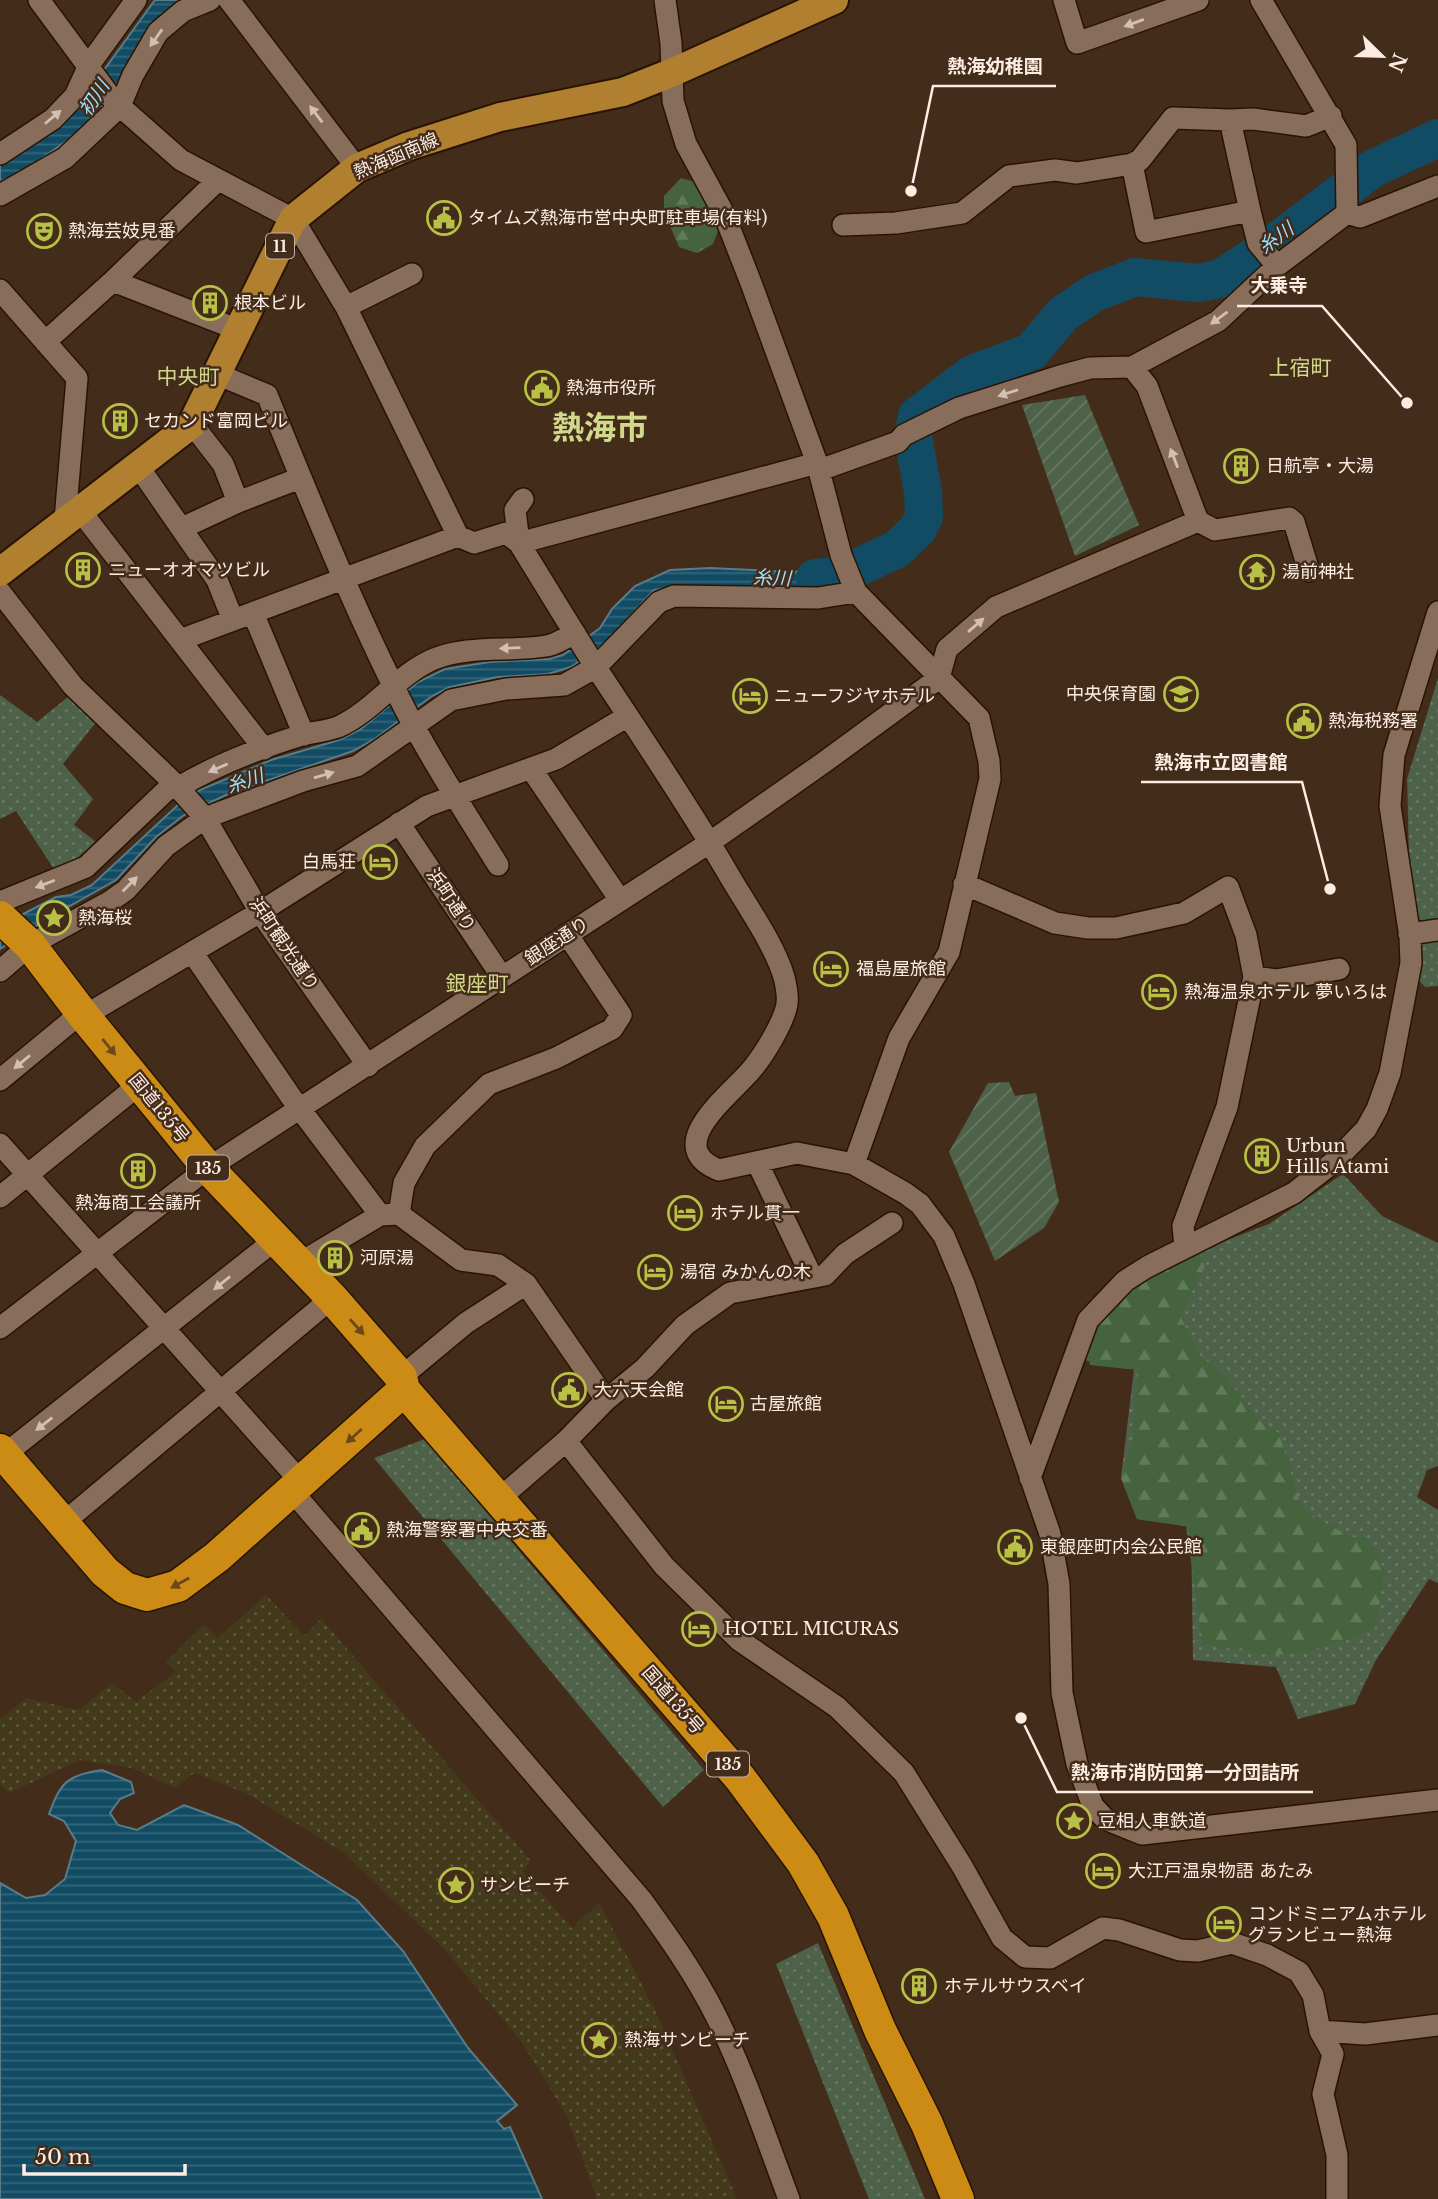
<svg xmlns="http://www.w3.org/2000/svg" width="1438" height="2199" font-family="'Libre Baskerville','Noto Sans JP',serif">
	<style>
		.grass { fill: url(#grass-dots) }
		.forest { fill: url(#forest-firs) }
		.sand { fill: url(#sand-dots) }
		.garden { fill: url(#garden-furrows) }
		.water { fill: url(#water-rules); stroke: #587c8a; stroke-width: 2 }
		.lines { fill: none; stroke-linecap: round; stroke-linejoin: round }
		.river { stroke: #114c64; stroke-width: 38 }
		.minor-casing { stroke: #291404; stroke-width: 24 }
		.major-casing { stroke: #291404; stroke-width: 32 }
		.highway-casing { stroke: #291404; stroke-width: 35 }
		.minor { stroke: #886d5a; stroke-width: 21 }
		.major { stroke: #b07f30; stroke-width: 28 }
		.highway { stroke: #cb8b14; stroke-width: 32 }
		.oneway { fill: #d3c0b2 }
		.oneway2 { fill: #6c4819 }
		.labels { text-anchor: middle; dominant-baseline: central; stroke-width: 5; stroke-linejoin: round; paint-order: stroke }
		.shield { fill: #442c1b; stroke: #c5b2a6; stroke-width: 2 }
		.shield-label { font-size: 16px; font-weight: bold; fill: #fcece2 }
		.street-label { font-size: 18px; fill: #fcece2; stroke: #442c1b }
		.poi-label { font-size: 18px; fill: #fcece2; stroke: #442c1b; text-anchor: start }
		.water-label { font-size: 19px; font-style: italic; fill: #9ddfff; stroke: #442c1b }
		.quarter-label { font-size: 21px; fill: #d2d98b; stroke: #442c1b }
		.town-label { font-size: 32px; font-weight: bold; fill: #d2d98b; stroke: #442c1b }
		.leader { fill: none; stroke: #fcece2; stroke-width: 2.5 }
		.callout-dot { fill: #fcece2; stroke: #442c1b; stroke-width: 2.5 }
		.callout-label { font-size: 19px; text-anchor: middle; font-weight: bold; fill: #fcece2; stroke: #442c1b; stroke-width: 5; stroke-linejoin: round; paint-order: stroke }
	</style>
	<defs>
		<pattern id="grass-dots" width="8" height="8" patternUnits="userSpaceOnUse" patternTransform="scale(1.75)"><rect width="8" height="8" fill="#4e6149"/><path d="M2 2h.1M6 6h.1" fill="none" stroke="#687863" stroke-width="1.8" stroke-linecap="round"/></pattern>
		<pattern id="forest-firs" width="22" height="20" patternUnits="userSpaceOnUse" patternTransform="scale(1.75)"><rect width="22" height="20" fill="#45643d"/><path d="M5 1l3.5 6h-7zM16 11l3.5 6h-7z" fill="#617a59"/></pattern>
		<pattern id="sand-dots" width="8" height="8" patternUnits="userSpaceOnUse" patternTransform="scale(1.75)"><rect width="8" height="8" fill="#423a1a"/><path d="M2 2h.1M6 6h.1" fill="none" stroke="#5e573b" stroke-width="1.8" stroke-linecap="round"/></pattern>
		<pattern id="garden-furrows" width="10" height="10" patternUnits="userSpaceOnUse" patternTransform="scale(1.75)"><rect width="10" height="10" fill="#4e6149"/><path d="M-1 1l2-2M0 10L10 0M9 11l2-2" fill="none" stroke="#687863"/></pattern>
		<pattern id="water-rules" width="6" height="5" patternUnits="userSpaceOnUse" patternTransform="scale(1.75)"><rect width="6" height="5" fill="#114c64"/><path d="M0 2.5h6" fill="none" stroke="#35667a"/></pattern>
	</defs>
	<rect width="100%" height="100%" fill="#442c1b"/>
	<path class="grass" d="M1438 678V986L1425 987 1415 976 1410 897 1407 779Z
		M0 695 37 722 68 697 96 722 63 764 93 799 74 825 96 842 76 859 54 869 16 811 0 819Z
		M1343 1174 1382 1216 1438 1243V1466L1427 1470 1417 1497 1438 1510V1583L1429 1579 1376 1660 1355 1704 1298 1719 1276 1667 1193 1660 1191 1527 1137 1519 1121 1478 1134 1369 1083 1360 1126 1291 1209 1247 1269 1224Z
		M425 1439 704 1770 663 1807 374 1458Z
		M818 1943 925 2199H869L776 1964Z"/>
	<path class="forest" d="M681 178 698 183 720 225 713 244 697 253 679 247 664 212V196Z
		M1199 1253 1206 1264 1180 1316 1201 1357 1221 1371 1262 1423 1279 1433 1299 1500 1311 1515 1351 1537 1368 1538 1385 1571 1375 1628C1348 1639 1320 1652 1291 1654 1263 1657 1231 1648 1203 1644L1186 1526 1137 1519 1121 1478 1133 1437 1138 1370 1090 1365 1087 1349 1107 1306 1146 1274Z"/>
	<path class="sand" d="M266 1595 304 1636 321 1619 531 1861 522 1871 572 1928 599 1903 655 2010 737 2199H597L567 2116 521 2041 445 1950 343 1852 246 1793 194 1773 175 1788 132 1768 80 1760 9 1793 0 1785V1719L26 1698 79 1710 112 1683 136 1702 176 1672 166 1662 204 1625 218 1638Z"/>
	<path class="garden" d="M1085 395 1139 525 1075 556 1022 405Z
		M1009 1082 1015 1096 1036 1093 1059 1202 1044 1228 995 1261 949 1152 988 1083Z"/>
	<path class="water" d="M155 0H199L158 23 90 125 0 187V162L77 107Z
		M857 556 872 570 838 585 801 588 680 586 654 590 607 642 571 667 548 674 498 677 450 687 432 696 376 738 353 751 228 794 184 815 156 837 116 880 45 920 0 949V926L56 897 71 895 92 885 194 790 198 791 271 760 339 740 361 729 418 682 445 669 490 662 549 659 563 655 600 628 612 609 635 586 670 570 710 568 794 572 833 565Z
		M102 1770 131 1782 134 1793 120 1799 110 1813 118 1825 137 1830 184 1805 238 1825 357 1900 403 1951 468 2048 517 2105 497 2121 504 2129 510 2127 542 2199H0V1883L26 1898 45 1895 65 1879 76 1841 64 1821 49 1814C61 1782 67 1775 102 1770Z"/>
	<g class="lines">
		<path class="river" d="M815 578 832 576 861 566 897 549 918 529 924 517 923 492 913 436 917 416 972 374 1031 352 1063 314 1094 293 1135 277 1198 283 1219 279 1272 245 1372 169 1438 138"/>
		<g class="minor-casing">
			<path id="minor" d="M39 0 113 100 181 160 293 219 346 307 458 536 474 543 506 533 519 543C545 585 571 628 597 669 641 736 686 802 726 870 744 902 774 943 784 977 786 985 788 996 787 1004 784 1022 764 1055 752 1069 733 1093 659 1146 719 1170L797 1153 854 1164 905 1193 920 1204 944 1236 964 1284 1050 1534 1059 1584 1062 1693 1077 1764 1093 1806 1105 1819 1142 1834 1438 1800
				M229 0 357 168
				M665 0 671 43 673 101 686 144 724 214 751 283 817 463 841 555 856 592 979 718 989 761 990 779 949 952 899 1038 854 1164
				M1064 0 1077 43 1198 0
				M1261 0 1346 145 1347 213
				M1230 120 1173 118 1140 160 1132 164 1146 232 1250 211 1230 120 1253 119 1306 126 1331 116
				M0 154 53 119 75 96 89 65 136 0
				M0 195 65 158 102 123 120 106 133 75 158 32 183 11 210 0
				M1250 211 1258 243 1277 266
				M1347 213 1360 217 1438 186
				M843 225 896 223 962 213 1009 176 1055 170 1077 173 1132 164
				M113 281 239 330
				M0 290 77 378 65 520
				M346 307 412 274
				M45 342 113 281 218 180
				M1132 367 1147 386 1198 521 1215 530 1289 518 1294 522 1309 571
				M217 374 267 395C311 502 354 610 407 713 434 765 467 815 498 865
				M192 424 223 464 238 502
				M138 466 217 580 233 620
				M820 470 898 442 904 435 959 408 1060 376 1090 368 1132 367 1218 321 1277 266 1347 213
				M523 499 515 510 519 543 817 463
				M79 509 264 749
				M182 528 238 502 300 478
				M0 592 73 686 174 783 205 818 260 912 368 1066
				M253 613 304 735
				M180 640 458 536
				M532 770 620 900
				M179 787C216 765 260 748 302 735 314 732 327 731 338 727 374 711 398 674 434 659 469 645 510 652 546 646 556 645 566 637 575 633
				M399 823 502 977
				M964 884 1055 923 1088 928H1116L1184 913 1228 887 1246 935 1254 977 1227 1107 1183 1226 1185 1247
				M0 902 86 867 174 783
				M1409 934 1438 930
				M192 952 291 1097 380 1215 399 1214 461 1260 498 1265 526 1284 606 1400
				M0 971 30 945 109 902 126 890 166 846 205 818 303 781 357 766 451 700 506 689 564 685 596 667 659 602 674 596 818 598 856 592
				M1254 977 1276 980 1339 969
				M84 1016 260 912 427 806 556 759 628 716
				M0 1080 81 1013
				M0 1144 302 1483
				M757 1162 812 1277
				M0 1197 140 1084
				M399 1214 404 1183 425 1146 489 1084 556 1058 612 1029 621 1015 567 934
				M298 1264 380 1215
				M0 1328 208 1168 709 843 823 763 939 678 947 649 996 607 1198 521
				M401 1377 466 1323 526 1284
				M566 1441 664 1566 739 1640 837 1707 904 1773 962 1866 1002 1938 1025 1957 1050 1958 1103 1928 1119 1930 1180 1950 1198 1951 1232 1943 1267 1955 1299 1972 1313 1995 1320 2031 1365 2034 1438 2025
				M4 1455 275 1240
				M1030 1478 1088 1320 1125 1281 1147 1267 1294 1193 1335 1161 1366 1129 1377 1109 1390 1073 1411 963 1410 937 1390 806 1394 755 1438 612
				M292 1491 641 1899C668 1936 695 1974 716 2016 745 2074 766 2138 789 2199
				M499 1499 566 1441 606 1400 645 1368 685 1325 730 1293 825 1275 845 1254 892 1223
				M63 1523 332 1298
				M1320 2031 1333 2054 1323 2094 1337 2155V2199"/>
		</g>
		<g class="major-casing">
			<path id="major" d="M0 572 192 424 293 219 357 168 409 146 500 117 623 92 671 73 834 0"/>
		</g>
		<g class="highway-casing">
			<path id="highway" d="M0 917 30 945 84 1016 208 1168 332 1298 401 1377 404 1390 740 1778 803 1863 833 1916 880 2030 927 2124 958 2199
				M0 1450 105 1572 125 1588 147 1595 178 1586 217 1557 404 1390"/>
		</g>
		<use href="#minor" class="minor"/>
		<use href="#major" class="major"/>
		<use href="#highway" class="highway"/>
	</g>
	<defs><path id="oneway-solid" d="M-6-.8H1V-3.2L6.5 0L1 3.2V.8H-6Z" transform="scale(1.75)"/></defs>
	<g class="oneway">
		<use href="#oneway-solid" transform="translate(1134 23) rotate(160)"/>
		<use href="#oneway-solid" transform="translate(156 38) rotate(125)"/>
		<use href="#oneway-solid" transform="translate(316 114) rotate(-127)"/>
		<use href="#oneway-solid" transform="translate(53 117) rotate(-40)"/>
		<use href="#oneway-solid" transform="translate(1219 318) rotate(144)"/>
		<use href="#oneway-solid" transform="translate(1008 393) rotate(162)"/>
		<use href="#oneway-solid" transform="translate(1174 458) rotate(-111)"/>
		<use href="#oneway-solid" transform="translate(976 625) rotate(-41)"/>
		<use href="#oneway-solid" transform="translate(510 648) rotate(178)"/>
		<use href="#oneway-solid" transform="translate(218 768) rotate(157)"/>
		<use href="#oneway-solid" transform="translate(324 775) rotate(-16)"/>
		<use href="#oneway-solid" transform="translate(45 884) rotate(159)"/>
		<use href="#oneway-solid" transform="translate(130 884) rotate(-45)"/>
		<use href="#oneway-solid" transform="translate(22 1062) rotate(140)"/>
		<use href="#oneway-solid" transform="translate(222 1283) rotate(141)"/>
		<use href="#oneway-solid" transform="translate(44 1424) rotate(142)"/>
	</g>
	<g class="oneway2">
		<use href="#oneway-solid" transform="translate(109 1047) rotate(51)"/>
		<use href="#oneway-solid" transform="translate(357 1327) rotate(48)"/>
		<use href="#oneway-solid" transform="translate(354 1436) rotate(138)"/>
		<use href="#oneway-solid" transform="translate(180 1583) rotate(151)"/>
	</g>
	<defs>
		<g id="civic-ring" transform="scale(1.75)"><circle r="9.5" fill="#442c1b" stroke="#b9c046" stroke-width="1.5"/><path d="M-.6-6.5H3V-4.5H.6V-3L4-1V1h2V6H-6V1h2V-1L-.6-3ZM-1.2 2.5V6h2.4V2.5Z" fill="#b9c046"/></g>
		<g id="theatre-ring" transform="scale(1.75)"><circle r="9.5" fill="#442c1b" stroke="#b9c046" stroke-width="1.5"/><path d="M-5-5.5Q0-4 5-5.5V0Q5 5 0 6Q-5 5-5 0ZM-3.3-2.5H-1v1.5H-3.3ZM1-2.5H3.3v1.5H1ZM-2.8 1Q0 5.5 2.8 1Z" fill="#b9c046"/></g>
		<g id="building-ring" transform="scale(1.75)"><circle r="9.5" fill="#442c1b" stroke="#b9c046" stroke-width="1.5"/><path d="M-4-6H4V6H1V3H-1V6H-4ZM-2.5-4.3h1.7v1.8h-1.7ZM.8-4.3h1.7v1.8H.8ZM-2.5-1h1.7V.8h-1.7ZM.8-1h1.7V.8H.8Z" fill="#b9c046"/></g>
		<g id="temple-ring" transform="scale(1.75)"><circle r="9.5" fill="#442c1b" stroke="#b9c046" stroke-width="1.5"/><path d="M0-6L5-2H3V0L6.5 2.5H4V6H1.5V3h-3V6H-4V2.5H-6.5L-3 0V-2H-5Z" fill="#b9c046"/></g>
		<g id="school-ring" transform="scale(1.75)"><circle r="9.5" fill="#442c1b" stroke="#b9c046" stroke-width="1.5"/><path d="M0-5L7-2L0 1L-7-2ZM-4 1L0 2.5L4 1V4Q0 6-4 4Z" fill="#b9c046"/></g>
		<g id="hotel-ring" transform="scale(1.75)"><circle r="9.5" fill="#442c1b" stroke="#b9c046" stroke-width="1.5"/><path d="M-6-4.5h1.5V1H6V5H4.5V3h-9V5H-6ZM-4 0a1.8 1.8 0 1 1 3.6 0ZM.5 0V-2.5h3Q6-2.5 6 0Z" fill="#b9c046"/></g>
		<g id="sight-ring" transform="scale(1.75)"><circle r="9.5" fill="#442c1b" stroke="#b9c046" stroke-width="1.5"/><path d="M0-6L1.8-2.2L6-1.7L2.9 1.2L3.7 5.4L0 3.3L-3.7 5.4L-2.9 1.2L-6-1.7L-1.8-2.2Z" fill="#b9c046"/></g>
	</defs>
	<g fill-rule="evenodd">
		<use href="#civic-ring" x="444" y="218"/>
		<use href="#theatre-ring" x="44" y="231"/>
		<use href="#building-ring" x="210" y="303"/>
		<use href="#civic-ring" x="542" y="388"/>
		<use href="#building-ring" x="120" y="421"/>
		<use href="#building-ring" x="1241" y="466"/>
		<use href="#building-ring" x="83" y="570"/>
		<use href="#temple-ring" x="1257" y="572"/>
		<use href="#school-ring" x="1181" y="694"/>
		<use href="#hotel-ring" x="750" y="696"/>
		<use href="#civic-ring" x="1304" y="721"/>
		<use href="#hotel-ring" x="380" y="862"/>
		<use href="#sight-ring" x="54" y="918"/>
		<use href="#hotel-ring" x="831" y="969"/>
		<use href="#hotel-ring" x="1159" y="992"/>
		<use href="#building-ring" x="1262" y="1156"/>
		<use href="#building-ring" x="138" y="1171"/>
		<use href="#hotel-ring" x="685" y="1213"/>
		<use href="#building-ring" x="335" y="1258"/>
		<use href="#hotel-ring" x="655" y="1272"/>
		<use href="#civic-ring" x="569" y="1390"/>
		<use href="#hotel-ring" x="726" y="1404"/>
		<use href="#civic-ring" x="362" y="1530"/>
		<use href="#civic-ring" x="1015" y="1547"/>
		<use href="#hotel-ring" x="699" y="1629"/>
		<use href="#sight-ring" x="1074" y="1821"/>
		<use href="#hotel-ring" x="1103" y="1871"/>
		<use href="#sight-ring" x="456" y="1885"/>
		<use href="#hotel-ring" x="1224" y="1924"/>
		<use href="#building-ring" x="919" y="1986"/>
		<use href="#sight-ring" x="599" y="2040"/>
	</g>
	<g class="labels">
		<g class="shield">
			<rect x="266" y="233.5" width="28" height="25" rx="5"/>
			<rect x="187" y="1155.5" width="42" height="25" rx="5"/>
			<rect x="707" y="1751.5" width="42" height="25" rx="5"/>
		</g>
		<g class="shield-label">
			<text x="280" y="246">11</text>
			<text x="208" y="1168">135</text>
			<text x="728" y="1764">135</text>
		</g>
		<g class="street-label">
			<text transform="translate(396 156) rotate(-23)">熱海函南線</text>
			<text transform="translate(451 900) rotate(56)">浜町通り</text>
			<text transform="translate(557 941) rotate(-33)">銀座通り</text>
			<text transform="translate(284 944) rotate(56)">浜町観光通り</text>
			<text transform="translate(159 1108) rotate(51)">国道135号</text>
			<text transform="translate(673 1700) rotate(49)">国道135号</text>
		</g>
		<g class="poi-label">
			<text x="468" y="218">タイムズ熱海市営中央町駐車場(有料)</text>
			<text x="68" y="231">熱海芸妓見番</text>
			<text x="234" y="303">根本ビル</text>
			<text x="566" y="388">熱海市役所</text>
			<text x="144" y="421">セカンド富岡ビル</text>
			<text x="1266" y="466">日航亭・大湯</text>
			<text x="108" y="570">ニューオオマツビル</text>
			<text x="1282" y="572">湯前神社</text>
			<text x="1156" y="694" text-anchor="end">中央保育園</text>
			<text x="774" y="696">ニューフジヤホテル</text>
			<text x="1328" y="721">熱海税務署</text>
			<text x="356" y="862" text-anchor="end">白馬荘</text>
			<text x="78" y="918">熱海桜</text>
			<text x="856" y="969">福島屋旅館</text>
			<text x="1184" y="992">熱海温泉ホテル 夢いろは</text>
			<text x="1286" y="1146">Urbun<tspan x="1286" dy="21">Hills Atami</tspan></text>
			<text x="138" y="1203" text-anchor="middle">熱海商工会議所</text>
			<text x="710" y="1213">ホテル貫一</text>
			<text x="360" y="1258">河原湯</text>
			<text x="680" y="1272">湯宿 みかんの木</text>
			<text x="594" y="1390">大六天会館</text>
			<text x="750" y="1404">古屋旅館</text>
			<text x="386" y="1530">熱海警察署中央交番</text>
			<text x="1040" y="1547">東銀座町内会公民館</text>
			<text x="724" y="1629">HOTEL MICURAS</text>
			<text x="1098" y="1821">豆相人車鉄道</text>
			<text x="1128" y="1871">大江戸温泉物語 あたみ</text>
			<text x="480" y="1885">サンビーチ</text>
			<text x="1248" y="1914">コンドミニアムホテル<tspan x="1248" dy="21">グランビュー熱海</tspan></text>
			<text x="944" y="1986">ホテルサウスベイ</text>
			<text x="624" y="2040">熱海サンビーチ</text>
		</g>
		<g class="water-label">
			<text transform="translate(94 98) rotate(-57)">初川</text>
			<text transform="translate(1276 238) rotate(-36)">糸川</text>
			<text transform="translate(772 578) rotate(2)">糸川</text>
			<text transform="translate(245 781) rotate(-19)">糸川</text>
		</g>
		<g class="quarter-label">
			<text x="1300" y="368">上宿町</text>
			<text x="188" y="377">中央町</text>
			<text x="477" y="984">銀座町</text>
		</g>
		<g class="town-label">
			<text x="600" y="428">熱海市</text>
		</g>
	</g>
	<path class="leader" d="M911 191L933 86H1056M1407 403L1322 306H1237M1330 889L1302 782H1141M1021 1718L1057 1792H1313"/>
	<g class="callout-dot">
		<circle cx="911" cy="191" r="7"/>
		<circle cx="1407" cy="403" r="7"/>
		<circle cx="1330" cy="889" r="7"/>
		<circle cx="1021" cy="1718" r="7"/>
	</g>
	<g class="callout-label">
		<text x="995" y="73">熱海幼稚園</text>
		<text x="1279" y="292">大乗寺</text>
		<text x="1221" y="769">熱海市立図書館</text>
		<text x="1185" y="1779">熱海市消防団第一分団詰所</text>
	</g>
	<g transform="translate(1382 56) rotate(113)" stroke="#442c1b" stroke-width="5" paint-order="stroke">
	<path d="M0-5L12 26L0 18L-12 26Z" fill="#fcece2"/>
	<text y="-10" font-size="19" font-weight="bold" text-anchor="middle" fill="#fcece2">N</text>
	</g>
	<path d="M24 2164v10h161v-10" fill="none" stroke="#fcece2" stroke-width="3.5"/>
	<text x="35" y="2164" font-size="21" fill="#fcece2" stroke="#442c1b" stroke-width="5" paint-order="stroke">50 m</text>
</svg>
